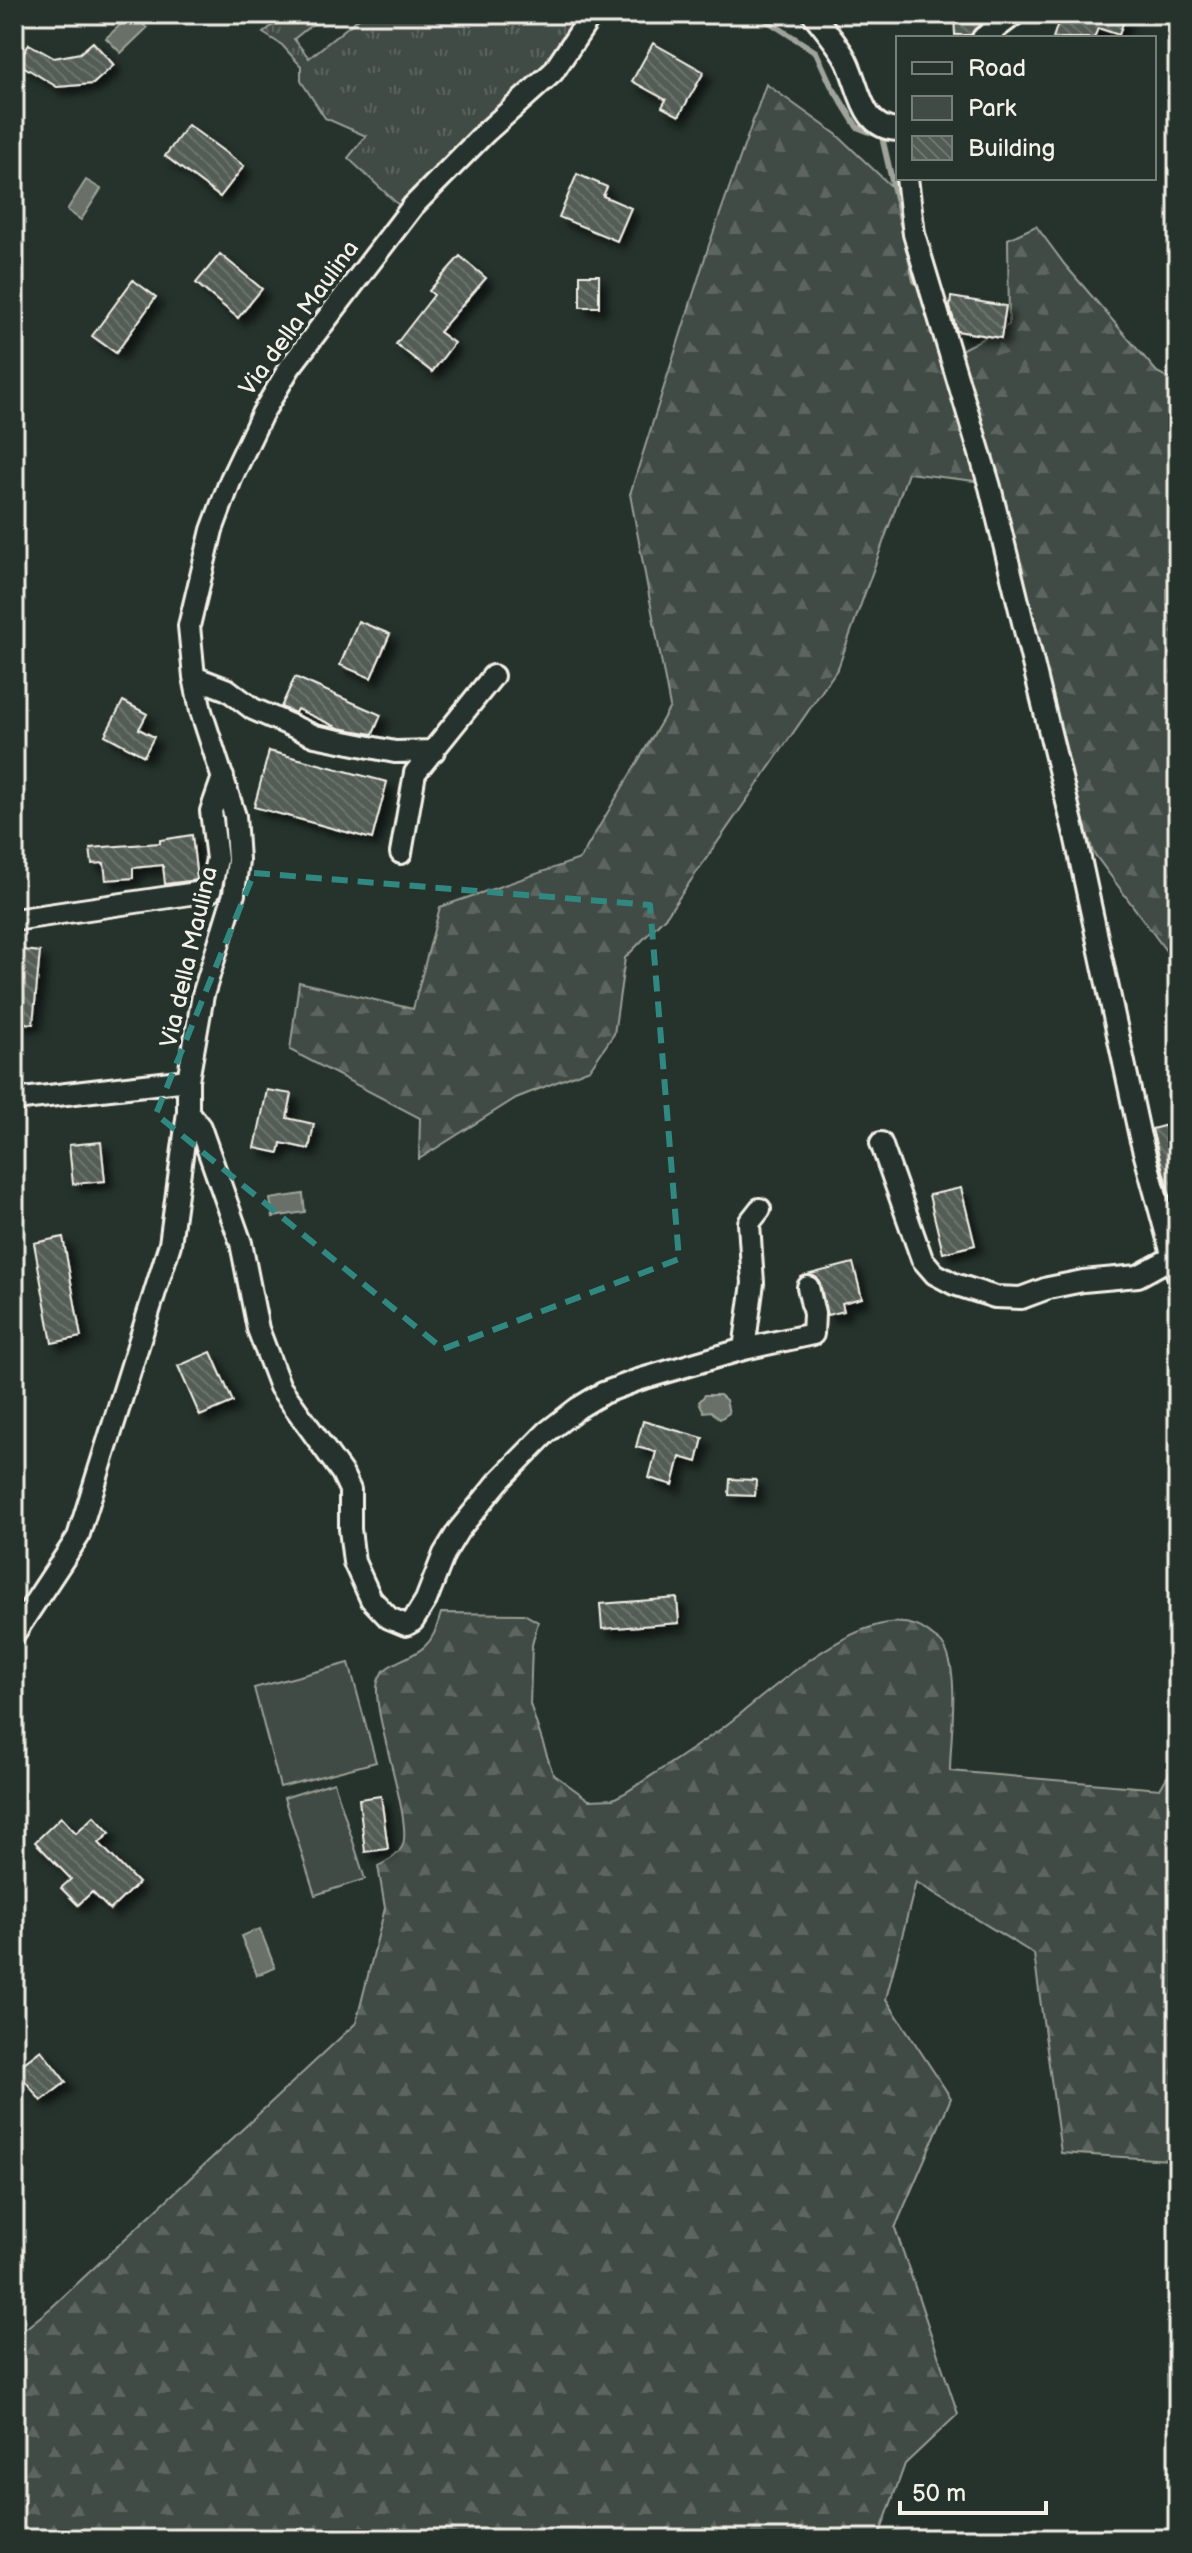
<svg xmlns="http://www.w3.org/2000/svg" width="1192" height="2553" font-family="'Balsamiq Sans',sans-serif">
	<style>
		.grass { fill: url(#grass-tufts); stroke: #9a9e96; stroke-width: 2 }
		.forest { fill: url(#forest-firs); stroke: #9a9e96; stroke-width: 2 }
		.green { fill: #414b45; stroke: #9a9e96; stroke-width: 2 }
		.water { fill: #676f68; stroke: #9fa39b; stroke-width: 2 }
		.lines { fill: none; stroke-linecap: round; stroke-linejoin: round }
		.stream { stroke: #9fa39b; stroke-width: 6 }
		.building { fill: url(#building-back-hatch); stroke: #f4f1e8; stroke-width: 2; filter: url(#shadow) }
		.minor-casing { stroke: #f4f1e8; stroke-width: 26 }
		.minor { stroke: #26332d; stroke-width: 20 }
		.marked { fill: none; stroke: #318880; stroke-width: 6; stroke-dasharray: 16 10; stroke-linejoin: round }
		.labels { text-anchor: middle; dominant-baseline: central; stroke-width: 8; stroke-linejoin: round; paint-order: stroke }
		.street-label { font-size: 24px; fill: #f4f1e8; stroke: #26332d }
	</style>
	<defs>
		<pattern id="grass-tufts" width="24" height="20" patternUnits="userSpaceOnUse" patternTransform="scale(2)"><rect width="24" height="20" fill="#414b45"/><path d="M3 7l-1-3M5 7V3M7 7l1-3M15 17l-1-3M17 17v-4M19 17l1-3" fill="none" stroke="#5d6560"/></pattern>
		<pattern id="forest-firs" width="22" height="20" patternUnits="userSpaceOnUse" patternTransform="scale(2)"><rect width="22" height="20" fill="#414b45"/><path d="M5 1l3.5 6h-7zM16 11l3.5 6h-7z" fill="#5d6560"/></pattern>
		<pattern id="building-back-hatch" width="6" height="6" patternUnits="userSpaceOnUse" patternTransform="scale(2)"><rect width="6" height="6" fill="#525c55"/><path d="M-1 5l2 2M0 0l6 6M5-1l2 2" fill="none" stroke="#6c746d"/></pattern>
		<filter id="shadow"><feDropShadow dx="7" dy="7" stdDeviation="4" flood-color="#0009"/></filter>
	</defs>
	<rect width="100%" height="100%" fill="#26332d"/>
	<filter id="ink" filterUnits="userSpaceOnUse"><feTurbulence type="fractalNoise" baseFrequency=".0125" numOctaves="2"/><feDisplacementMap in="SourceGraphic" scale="16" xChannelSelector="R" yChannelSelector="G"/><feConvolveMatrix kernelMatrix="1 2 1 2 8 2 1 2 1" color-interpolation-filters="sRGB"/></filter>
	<g filter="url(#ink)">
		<path class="grass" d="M287 14H325L294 39 309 58 364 14H578C567 37 553 61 534 80 491 124 438 159 403 209L348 158 366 136 325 118 301 81V66L282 45 263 33Z"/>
		<path class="forest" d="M766 84 836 134 891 186 951 355 1009 325 1008 239 1036 226 1065 265 1157 372 1178 383V967L1093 852 983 482 908 473 838 668 667 915 625 958 614 1034 590 1069 516 1098 419 1159 420 1118 290 1050 299 982 413 1009 440 907 580 859 670 707 630 494 709 245Z
			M441 1613 524 1614 538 1622 532 1645 530 1704 553 1774 589 1800 613 1799 625 1793C657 1772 690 1751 721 1729 767 1696 873 1589 929 1633 933 1637 941 1641 943 1645 961 1671 950 1739 950 1771L1160 1789 1177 1760 1178 1734V2157L1169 2160 1061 2153 1034 1954 916 1882 886 1999 951 2098 895 2228 958 2414 905 2464 878 2539H14V2338L52 2307 356 2023 385 1908 378 1866C387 1861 397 1857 402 1847 414 1825 375 1723 377 1688 378 1661 409 1662 425 1646 435 1637 437 1625 441 1613Z"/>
		<path class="green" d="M349 1663 376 1762 280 1787 254 1688Z
			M334 1782 365 1879 315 1895 284 1798Z"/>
		<path class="water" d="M132 14 147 28 121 53 106 38Z
			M86 180 101 189 81 220 67 210Z
			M303 1194 305 1212 273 1217 270 1199Z
			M705 1395H720L726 1400 729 1413 720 1419 711 1411 704 1412 699 1402Z
			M260 1929 275 1968 257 1975 241 1936Z"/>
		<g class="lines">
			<path class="stream" d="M757 14 816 52 831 85 857 127 882 137 904 233
				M907 243 915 281"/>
		</g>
		<path class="building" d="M954 14H983V21L971 35H955Z
			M1061 14H1126L1119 35 1098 28 1094 38H1053Z
			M93 42 114 65 93 84 57 87 18 63 29 44 54 58 80 53Z
			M653 43 704 72 679 116 662 107 666 100 632 81Z
			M188 125 244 166 220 197 165 156Z
			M577 174 607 187 603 196 631 208 617 241 559 217Z
			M220 254 262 289 238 318 196 283Z
			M460 256 486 278 439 332 454 343 432 372 396 344 434 295 429 291Z
			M580 275H599V307H580Z
			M133 280 156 297 116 353 92 336Z
			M951 297 1006 306 1001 338 957 331 950 307Z
			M358 621 390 634 371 678 340 665Z
			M295 677 381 715 373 734 339 728 297 709 295 713 281 707Z
			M123 701 147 714 139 729 154 737 144 756 105 735Z
			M269 751 387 782 372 839 254 807Z
			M192 835 197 880 165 884 163 865 133 868V878L106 880 104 863 92 864 90 848 160 843V840Z
			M14 949 40 952 33 1024 14 1022Z
			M267 1090 292 1094 287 1118 314 1124 309 1149 281 1143 279 1153 255 1148Z
			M1178 1122V1223H1177L1152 1129Z
			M101 1142 105 1181 73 1184 69 1145Z
			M961 1188 975 1245 943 1253 929 1195Z
			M63 1237 81 1337 52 1343 34 1243Z
			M853 1263 862 1298 842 1303 844 1311 827 1315 820 1283 817 1278 810 1274Z
			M211 1352 233 1402 200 1416 178 1366Z
			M643 1421 703 1438 697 1462 680 1457 673 1485 649 1478 656 1452 636 1447Z
			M730 1479 756 1480 755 1496 729 1495Z
			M677 1598 679 1623 602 1629 600 1604Z
			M381 1796 388 1849 365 1852 359 1799Z
			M94 1816 110 1833 99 1843 138 1883 110 1910 92 1892 78 1905 61 1888 71 1879 35 1842 61 1817 76 1833Z
			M41 2050 66 2082 41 2101 16 2069Z"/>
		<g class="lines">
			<g class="minor-casing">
				<path id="minor" d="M813 14C823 27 834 40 843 54 860 80 858 129 898 130
					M983 38 1015 14
					M907 178 914 234 990 487 1075 835 1140 1137 1178 1276
					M194 677 228 690 253 709 315 736 395 752 434 751
					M401 853 415 773 493 676
					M14 920 210 891 217 859 211 811 223 777
					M14 1100 188 1080
					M188 1112 200 1127 241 1243 258 1329 280 1387 342 1473 350 1490V1529L354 1562 371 1599 389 1618 406 1625 413 1621 426 1600 444 1554 458 1531 499 1481 547 1432 578 1408 603 1393 638 1380 744 1349 813 1334 814 1314 808 1287
					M881 1143 922 1259 935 1274 954 1284 995 1297 1021 1298 1048 1288 1083 1281 1138 1276 1173 1257
					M744 1349 753 1283 749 1223 760 1209
					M14 1634 78 1537 170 1244 188 1112V1080L203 995 234 894 238 860 235 816 201 711 194 677 189 626 212 530 231 479 262 414 290 367 413 206 485 133 553 72 592 14"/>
			</g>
			<use href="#minor" class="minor"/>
		</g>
	</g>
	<path class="marked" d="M254 873 650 905 679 1259 443 1349 156 1114Z"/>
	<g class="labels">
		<g class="street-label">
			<text transform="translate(299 318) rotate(-54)">Via della Maulina</text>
			<text transform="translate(189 957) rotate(-77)">Via della Maulina</text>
		</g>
	</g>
	<rect width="1192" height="2553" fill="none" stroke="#26332d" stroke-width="48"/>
	<rect x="24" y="24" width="1144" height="2505" fill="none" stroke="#f4f1e8" stroke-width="3" filter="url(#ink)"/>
	<rect x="896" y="36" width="260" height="144" fill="#26332d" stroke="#787f78" stroke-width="2"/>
	<rect x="912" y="62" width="40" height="12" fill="#26332d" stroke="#787f78" stroke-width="2"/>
	<text x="968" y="76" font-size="24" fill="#f4f1e8">Road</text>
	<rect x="912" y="96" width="40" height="24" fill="#414b45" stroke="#787f78" stroke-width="2"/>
	<text x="968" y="116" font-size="24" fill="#f4f1e8">Park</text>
	<rect x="912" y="136" width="40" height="24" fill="url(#building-back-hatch)" stroke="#787f78" stroke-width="2"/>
	<text x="968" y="156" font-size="24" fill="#f4f1e8">Building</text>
	<path d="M900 2501v12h146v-12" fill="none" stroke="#f4f1e8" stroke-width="4"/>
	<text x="912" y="2501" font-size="24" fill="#f4f1e8" stroke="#26332d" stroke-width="6" paint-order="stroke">50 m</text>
</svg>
